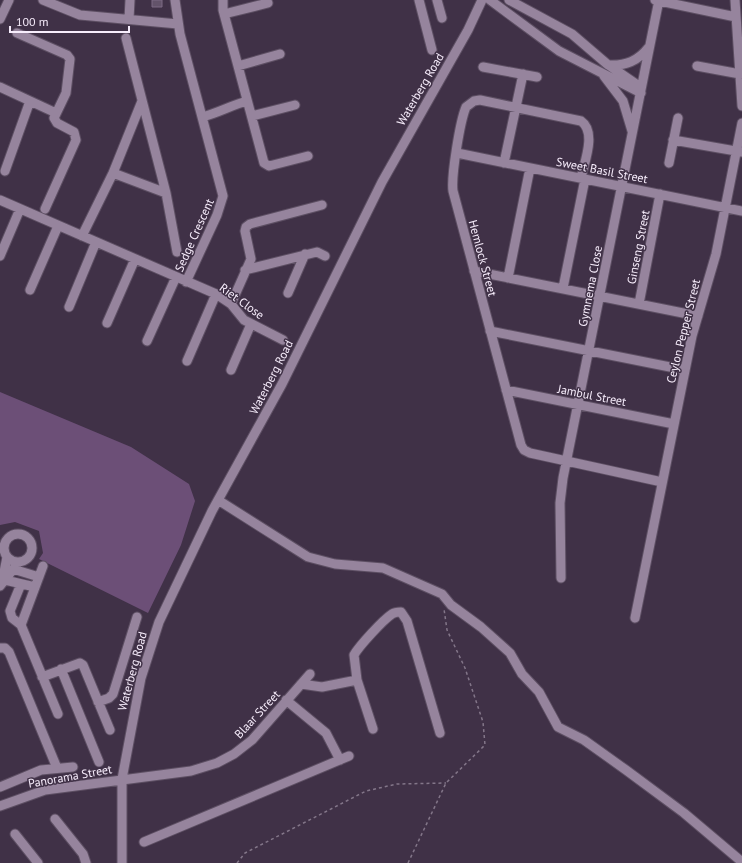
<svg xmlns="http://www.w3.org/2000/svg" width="742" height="863" font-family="'PT Sans',sans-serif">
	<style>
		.green { fill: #6c4f77 }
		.building { fill: #63536a; stroke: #7c6b84 }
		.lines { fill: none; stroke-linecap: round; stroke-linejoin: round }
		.minor-casing { stroke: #5d4f63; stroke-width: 11 }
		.path { stroke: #837689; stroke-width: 1.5; stroke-dasharray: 3 3; stroke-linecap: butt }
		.minor { stroke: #96849d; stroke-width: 9 }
		.labels { text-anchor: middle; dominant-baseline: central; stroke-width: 3; stroke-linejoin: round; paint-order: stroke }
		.street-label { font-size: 12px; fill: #f7edfc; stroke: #403147 }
	</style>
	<rect width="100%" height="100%" fill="#403147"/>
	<path class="green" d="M0 392 131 447 189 484 195 501 181 545 148 613 39 559 43 553 39 531 15 522 0 525Z"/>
	<path class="building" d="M152 0H162V7H152Z"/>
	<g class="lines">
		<g class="minor-casing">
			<path id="minor" d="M43 0 80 15 178 24
				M175 0 180 34 223 196 217 215 186 282
				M223 0V10L264 163 269 166 308 156
				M419 0 432 50
				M437 0 442 18
				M490 0 559 51 641 93
				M509 0 572 34 607 64 639 86
				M655 0 736 17
				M735 0 742 106
				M224 14 268 3
				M0 19 9 0
				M129 19 130 0
				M17 33 67 55 70 59 66 93 54 118 57 123 74 132 76 140 45 209
				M126 38 166 193 177 252
				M608 65C626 66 638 61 649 47
				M238 66 280 54
				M697 66 740 74
				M483 67 537 77
				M604 76 623 101 632 131
				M0 87 56 113
				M252 116 295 105
				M202 117C218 113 232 105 247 101
				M673 140 742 152
				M457 153 742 211
				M504 163 523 74
				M669 163 678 118
				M5 171 30 101
				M113 173 166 193
				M581 178C584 163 597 132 581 121L480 100 474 101 466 107C460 121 451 176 453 191L521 445 524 450 530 453 662 482
				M0 200 216 294 231 304 244 320 283 340
				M82 236 113 173 142 101
				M0 256 20 209
				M245 270 317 252 325 256
				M474 271 698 316
				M508 278 530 168
				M563 288 585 179
				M30 290 58 226
				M288 293 305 254
				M231 304 251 259 245 231 246 227 250 224 322 205
				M639 304 660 194
				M69 307 96 242
				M107 323 135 259
				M490 331 685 370
				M147 341 176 277
				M187 361 216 294
				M231 370 251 324
				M506 390 674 424
				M218 500 308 557 335 564 383 568 442 594 451 605 481 627 510 653 522 674 539 692 558 727 584 740 626 770 684 813 742 862
				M4 548a14 14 0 1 1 28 0a14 14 0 1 1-28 0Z
				M43 566 21 625 58 714
				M13 569 39 577
				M561 578 560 503 563 478 659 0
				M5 580 35 587
				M2 582 7 557
				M21 584 10 611 12 618 21 625
				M0 586 19 562
				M635 618 692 336 716 254 742 123
				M0 648H5L9 652 57 768
				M61 669 99 762
				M42 677 80 663 83 665 110 730
				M301 684 322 687 357 680
				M286 700 326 733 340 760
				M98 702 109 698 113 694 137 617
				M373 729 357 680 354 655C359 646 383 620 392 614 395 612 398 612 401 612L407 621 440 733
				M0 787 41 770 73 767
				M0 806 45 790 191 771 217 763 234 754 252 740 310 674
				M55 819 83 854 86 863
				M15 834 38 863
				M144 842 349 756
				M122 863V779L141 678 159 622 212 511 282 384 382 182 468 30 482 0"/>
		</g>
		<path class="path" d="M237 863 245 853 366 791 397 784 446 783
			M408 863 446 783 485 745 483 722 465 668 447 630 444 609"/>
		<use href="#minor" class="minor"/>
	</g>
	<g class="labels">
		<g class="street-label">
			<text transform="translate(420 89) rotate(-60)">Waterberg Road</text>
			<text transform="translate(602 170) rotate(11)">Sweet Basil Street</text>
			<text transform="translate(194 235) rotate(-66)">Sedge Crescent</text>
			<text transform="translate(638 247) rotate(-79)">Ginseng Street</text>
			<text transform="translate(483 258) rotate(75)">Hemlock Street</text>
			<text transform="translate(590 286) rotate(-79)">Gymnema Close</text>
			<text transform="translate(242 301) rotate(36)">Riet Close</text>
			<text transform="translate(683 331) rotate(-76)">Ceylon Pepper Street</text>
			<text transform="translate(271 377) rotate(-63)">Waterberg Road</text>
			<text transform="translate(592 395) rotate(11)">Jambul Street</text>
			<text transform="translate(132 671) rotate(-75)">Waterberg Road</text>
			<text transform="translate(257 714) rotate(-47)">Blaar Street</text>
			<text transform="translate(70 776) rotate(-10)">Panorama Street</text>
		</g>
	</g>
	<path d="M10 26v6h119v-6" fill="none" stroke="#f7edfc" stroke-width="2"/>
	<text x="16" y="26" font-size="12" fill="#f7edfc" stroke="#403147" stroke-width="3" paint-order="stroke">100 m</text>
</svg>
